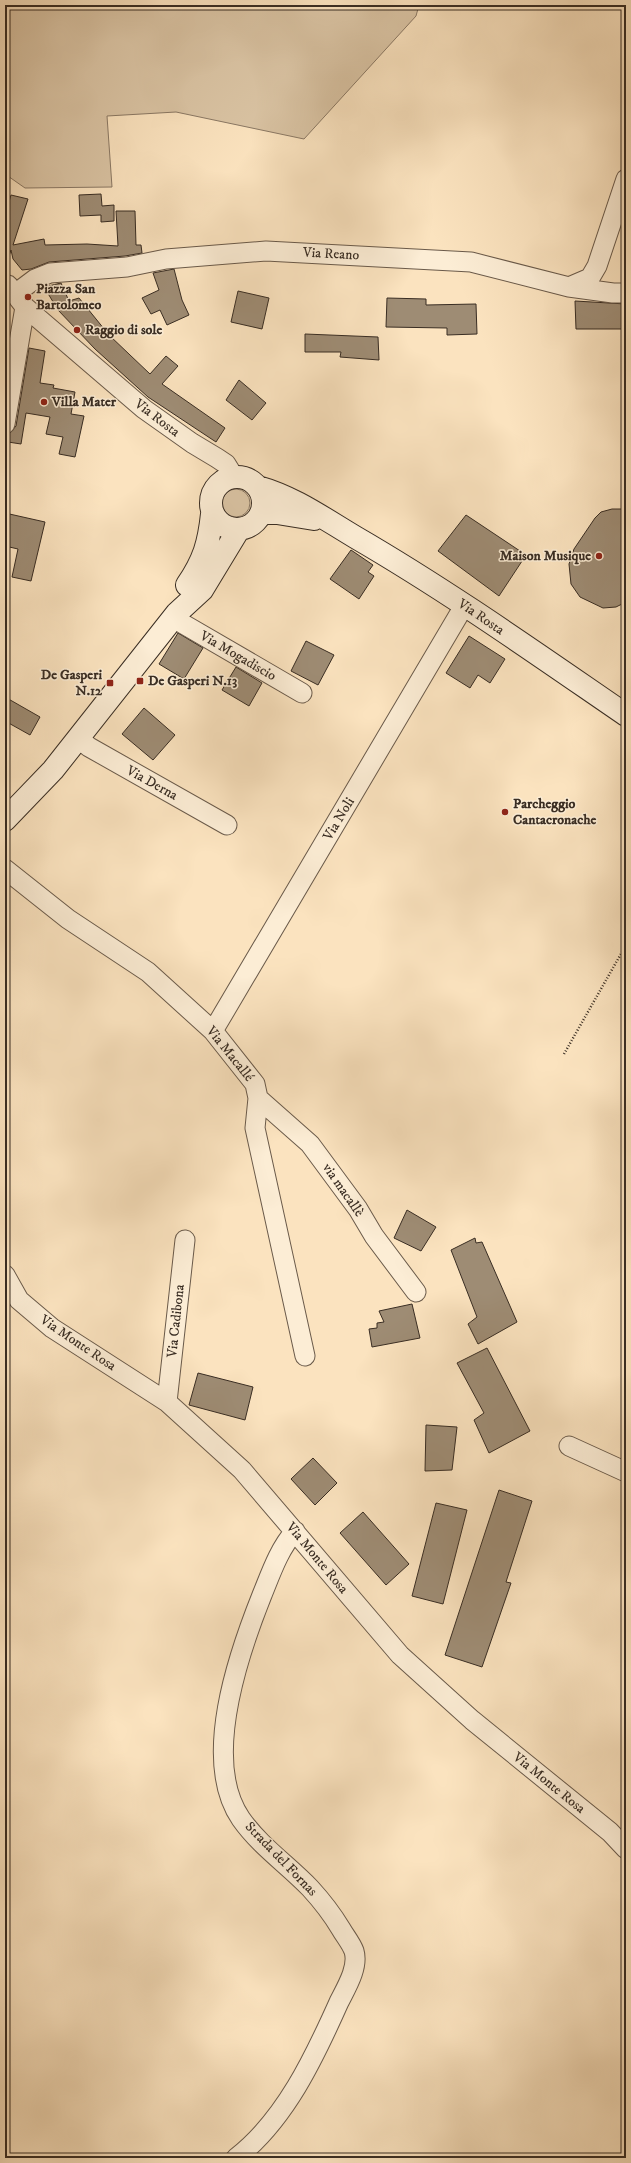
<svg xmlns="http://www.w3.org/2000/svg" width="631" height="2163" font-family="'IM FELL DW Pica',serif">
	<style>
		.green { fill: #dac4a4; stroke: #8a7864 }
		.building { fill: #9e8c74; stroke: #392d23 }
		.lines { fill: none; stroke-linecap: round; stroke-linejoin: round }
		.street-casing { stroke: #6a5a4a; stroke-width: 21 }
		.secondary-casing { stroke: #392d23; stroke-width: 24 }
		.path { stroke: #392d23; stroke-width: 2.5; stroke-dasharray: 1 2; stroke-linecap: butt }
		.street { stroke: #fcedd5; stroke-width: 19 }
		.secondary { stroke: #fcedd5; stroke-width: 22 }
		.poi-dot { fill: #8f2418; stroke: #fcedd5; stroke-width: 1.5 }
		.labels { text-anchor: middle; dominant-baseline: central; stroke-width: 3; stroke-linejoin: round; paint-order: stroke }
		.street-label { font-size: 14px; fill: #392d23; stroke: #fcedd5 }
		.poi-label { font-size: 14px; font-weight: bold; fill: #392d23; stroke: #fcedd5; text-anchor: start }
	</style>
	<rect width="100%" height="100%" fill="#fbe3bf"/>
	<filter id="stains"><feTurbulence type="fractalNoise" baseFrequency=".005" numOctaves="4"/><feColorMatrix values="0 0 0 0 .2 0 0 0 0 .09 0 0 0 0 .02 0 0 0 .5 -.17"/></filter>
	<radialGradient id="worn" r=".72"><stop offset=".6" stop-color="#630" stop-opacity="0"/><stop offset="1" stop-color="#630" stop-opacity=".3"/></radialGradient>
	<path class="green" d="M5 5H419L416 16 304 139 176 112 107 116 112 187 25 188 5 174Z
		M222 503a14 14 0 1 1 28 0a14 14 0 1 1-28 0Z"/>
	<path class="building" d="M101 194 102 206 114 205V221L101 222V215L80 216 79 195Z
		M11 195 28 199 13 245 44 239 45 245 87 244 118 246 116 211H135L136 245H141L142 253 125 256 49 262 31 269 22 270 13 259 11 250 7 262 5 261V215Z
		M174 269 182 300 189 315 167 325 160 310 151 314 142 298 159 290 153 273Z
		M61 283 69 301 79 298 109 335 150 374 166 356 178 366 162 384 225 428 216 442 148 397 95 349 58 310 44 287Z
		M238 291 269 298 262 329 231 322Z
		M387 298 426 299V305L476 304 477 334 447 335V328L386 327Z
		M575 301 626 304V329H576Z
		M305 334 378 337 379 360 340 357 341 352H305Z
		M29 348 45 351 40 383 54 385 53 388 75 392 71 414 84 416 75 457 59 454 63 437 46 434 50 417 26 413 21 444 8 442 9 434 16 426Z
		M239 380 266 403 252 420 226 400Z
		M612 509H626V602L616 607 603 608 580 597 571 584 569 564 574 549 595 518 601 512Z
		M5 513 45 522 31 581 12 577 18 549 5 546Z
		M466 515 526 555 499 596 438 551Z
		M351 550 373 565 368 572 374 576 359 599 330 579Z
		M178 633 203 648 184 679 159 664Z
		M469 636 505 659 490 683 478 675 470 688 446 673Z
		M306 641 334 655 318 685 291 671Z
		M236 667 262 683 249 706 222 690Z
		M5 697 40 717 30 735 5 721Z
		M144 708 175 735 153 760 122 734Z
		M407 1210 436 1227 421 1251 394 1238Z
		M475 1238 476 1243 482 1242 517 1322 478 1344 468 1324 477 1317 451 1250Z
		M412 1304 420 1338 372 1347 369 1329 377 1328V1323L384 1322 379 1311Z
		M487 1348 530 1431 489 1453 474 1420 484 1413 457 1363Z
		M198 1373 253 1387 245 1420 189 1405Z
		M426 1425 457 1427 452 1470 425 1471Z
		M313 1458 337 1483 315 1505 291 1479Z
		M499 1490 532 1501 506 1582 511 1583 482 1667 445 1655Z
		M436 1503 467 1510 443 1604 412 1596Z
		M363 1512 409 1564 386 1585 340 1533Z"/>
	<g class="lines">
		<g class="street-casing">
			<path id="street" d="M8 285 25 307 144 409 192 443 217 458 226 464 234 477
				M569 287 590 278 597 266 626 179
				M5 293 15 294 35 279 50 273 127 267 166 259 266 251 471 262 569 287 613 293H626
				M5 424 25 307
				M173 618 302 693
				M79 739 89 747 227 825
				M5 869 68 919 148 972 213 1031 255 1084 258 1098 255 1128 305 1356
				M213 1031 464 606
				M258 1098 310 1144 358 1209 374 1236 416 1292
				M5 1275 19 1300 52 1328 167 1402 242 1470 400 1655 472 1720 610 1832 626 1849
				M167 1402 185 1240
				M569 1446 626 1472
				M236 2158C285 2120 314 2058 339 2002 346 1988 359 1967 354 1951 351 1943 345 1936 341 1929 332 1914 322 1901 310 1888 288 1865 260 1846 241 1819 201 1761 238 1655 262 1595 271 1573 279 1549 295 1531"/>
		</g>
		<g class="secondary-casing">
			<path id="secondary" d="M211 503a26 26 0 1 1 52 0a26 26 0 1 1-52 0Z
				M258 487C294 497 323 518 355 537 448 591 537 654 626 715
				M261 513H277L314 519
				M187 585C204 560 209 543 212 514
				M5 820 53 770 177 613 202 590 239 529"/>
		</g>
		<path class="path" d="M564 1054 626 945"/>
		<use href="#street" class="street"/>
		<use href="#secondary" class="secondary"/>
	</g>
	<g class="poi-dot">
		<circle cx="28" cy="297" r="4"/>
		<circle cx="77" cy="330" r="4"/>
		<circle cx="44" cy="402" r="4"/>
		<circle cx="599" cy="556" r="4"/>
		<rect x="136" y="677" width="8" height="8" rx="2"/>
		<rect x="106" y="679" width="8" height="8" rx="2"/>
		<circle cx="505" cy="812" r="4"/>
	</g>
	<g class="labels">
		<g class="street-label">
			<text transform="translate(331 254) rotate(3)">Via Reano</text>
			<text transform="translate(157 418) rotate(37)">Via Rosta</text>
			<text transform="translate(481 617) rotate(34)">Via Rosta</text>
			<text transform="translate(238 656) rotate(30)">Via Mogadiscio</text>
			<text transform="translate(152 783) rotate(29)">Via Derna</text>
			<text transform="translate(339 819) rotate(-59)">Via Noli</text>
			<text transform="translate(230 1054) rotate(51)">Via Macallé</text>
			<text transform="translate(343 1190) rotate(55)">via macallè</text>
			<text transform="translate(176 1321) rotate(-84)">Via Cadibona</text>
			<text transform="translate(78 1343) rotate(34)">Via Monte Rosa</text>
			<text transform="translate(317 1558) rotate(50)">Via Monte Rosa</text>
			<text transform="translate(549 1783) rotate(39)">Via Monte Rosa</text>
			<text transform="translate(281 1859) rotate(46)">Strada del Fornas</text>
		</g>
		<g class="poi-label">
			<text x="36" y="289">Piazza San<tspan x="36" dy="16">Bartolomeo</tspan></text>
			<text x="85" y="330">Raggio di sole</text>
			<text x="52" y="402">Villa Mater</text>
			<text x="591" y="556" text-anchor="end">Maison Musique</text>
			<text x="102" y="675" text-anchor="end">De Gasperi<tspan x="102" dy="16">N.12</tspan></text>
			<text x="148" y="681">De Gasperi N.13</text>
			<text x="513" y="804">Parcheggio<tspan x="513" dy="16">Cantacronache</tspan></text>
		</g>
	</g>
	<rect width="631" height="2163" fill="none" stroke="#fbe3bf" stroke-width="20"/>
	<rect x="6" y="6" width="619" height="2151" fill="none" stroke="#392d23" stroke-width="2"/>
	<rect x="10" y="10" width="611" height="2143" fill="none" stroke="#392d23"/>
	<rect width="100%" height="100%" filter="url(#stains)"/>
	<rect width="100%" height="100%" fill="url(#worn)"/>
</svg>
